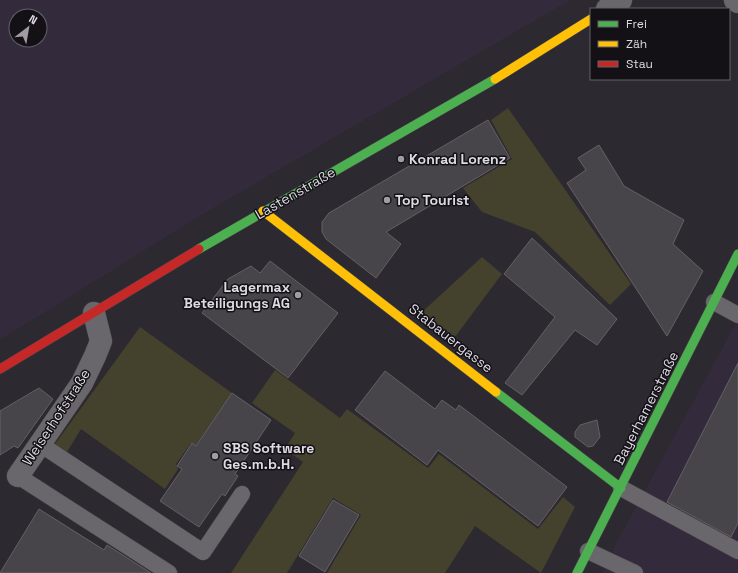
<svg xmlns="http://www.w3.org/2000/svg" width="738" height="573" font-family="'Space Grotesk',sans-serif">
	<style>
		.built { fill: #332a3b; fill-rule: evenodd }
		.green { fill: #44412d }
		.building { fill: #48454a; stroke: #636066 }
		.lines { fill: none; stroke-linecap: round; stroke-linejoin: round }
		.lane-casing { stroke: #4a474c; stroke-width: 17 }
		.street-casing { stroke: #4a474c; stroke-width: 23 }
		.fast-casing { stroke: #4a474c; stroke-width: 10 }
		.slow-casing { stroke: #4a474c; stroke-width: 10 }
		.jam-casing { stroke: #4a474c; stroke-width: 10 }
		.lane { stroke: #6a676c; stroke-width: 16 }
		.street { stroke: #6a676c; stroke-width: 22 }
		.fast { stroke: #4caf50; stroke-width: 9 }
		.slow { stroke: #ffc107; stroke-width: 9 }
		.jam { stroke: #c62828; stroke-width: 9 }
		.poi-dot { fill: #a09ca4; stroke: #131016; stroke-width: 1.5 }
		.labels { text-anchor: middle; dominant-baseline: central; stroke-width: 3; stroke-linejoin: round; paint-order: stroke }
		.poi-label { font-size: 14px; font-weight: bold; fill: #dedae3; stroke: #131016; text-anchor: start }
		.street-label { font-size: 14px; fill: #dedae3; stroke: #131016 }
	</style>
	<rect width="100%" height="100%" fill="#2d2930"/>
	<path class="built" d="M0 0H570L198 217 0 340ZM16 16H40V40H16Z
		M738 319V573H602L617 542Z"/>
	<path class="green" d="M508 108 631 284 610 305 535 232 482 212 463 188 512 159 491 120Z
		M482 257 502 274 455 337 422 312Z
		M140 327 232 393 196 445 191 443 176 464 178 469 165 489 81 429 67 452 55 444Z
		M275 370 340 418 347 409 428 468 439 454 538 529 563 497 575 507 541 573 475 526 445 573H327L361 515 333 498 287 573H231L303 462 285 449 295 433 252 403Z"/>
	<path class="building" d="M488 120 510 158 386 232 401 244 376 278 326 239 322 232V222L329 213Z
		M599 145 624 186 684 220 673 244 703 271 667 336 567 183 586 170 578 158Z
		M532 238 617 319 597 345 575 330 522 395 505 383 555 317 504 274Z
		M270 261 338 313 288 378 202 313 228 279 251 266 260 273Z
		M738 363V523L731 537 667 502Z
		M385 371 435 409 442 400 456 410 459 405 567 487 538 526 438 450 427 465 355 410Z
		M39 388 53 399 18 448 14 446 0 455V411Z
		M232 393 271 420 235 474 238 476 225 496 222 494 199 527 160 501 182 469 177 466 192 443 196 446Z
		M597 420 600 437 593 446 588 447 575 437V432L580 425Z
		M333 500 359 515 325 572 299 556Z
		M39 509 104 550 107 545 151 573H0Z"/>
	<g class="lines">
		<g class="lane-casing">
			<path id="lane" d="M714 302 738 315
				M40 444 203 552 242 494
				M18 476 169 573
				M621 488 738 551
				M588 551 635 573"/>
		</g>
		<g class="street-casing">
			<path id="street" d="M735 0 738 2
				M607 9 621 0
				M18 476 82 383 95 356 101 341 94 313"/>
		</g>
		<g class="fast-casing">
			<path id="fast" d="M199 249 495 79
				M496 392 621 488
				M577 573 738 254"/>
		</g>
		<g class="slow-casing">
			<path id="slow" d="M495 79 591 19
				M263 211 496 392"/>
		</g>
		<g class="jam-casing">
			<path id="jam" d="M0 369 199 249"/>
		</g>
		<use href="#lane" class="lane"/>
		<use href="#street" class="street"/>
		<use href="#fast" class="fast"/>
		<use href="#slow" class="slow"/>
		<use href="#jam" class="jam"/>
	</g>
	<g class="poi-dot">
		<circle cx="401" cy="159" r="4"/>
		<circle cx="387" cy="200" r="4"/>
		<circle cx="298" cy="295" r="4"/>
		<circle cx="215" cy="456" r="4"/>
	</g>
	<g class="labels">
		<g class="poi-label">
			<text x="409" y="159">Konrad Lorenz</text>
			<text x="395" y="200">Top Tourist</text>
			<text x="290" y="287" text-anchor="end">Lagermax<tspan x="290" dy="16">Beteiligungs AG</tspan></text>
			<text x="223" y="448">SBS Software<tspan x="223" dy="16">Ges.m.b.H.</tspan></text>
		</g>
		<g class="street-label">
			<text transform="translate(295 193) rotate(-30)">Lastenstraße</text>
			<text transform="translate(451 338) rotate(38)">Stabauergasse</text>
			<text transform="translate(646 408) rotate(-63)">Bayerhamerstraße</text>
			<text transform="translate(56 417) rotate(-57)">Weiserhofstraße</text>
		</g>
	</g>
	<rect x="590" y="8" width="140" height="72" fill="#131016" stroke="#646168"/>
	<rect x="598" y="21" width="20" height="6" fill="#4caf50" stroke="#646168"/>
	<text x="626" y="28" font-size="12" fill="#dedae3">Frei</text>
	<rect x="598" y="41" width="20" height="6" fill="#ffc107" stroke="#646168"/>
	<text x="626" y="48" font-size="12" fill="#dedae3">Zäh</text>
	<rect x="598" y="61" width="20" height="6" fill="#c62828" stroke="#646168"/>
	<text x="626" y="68" font-size="12" fill="#dedae3">Stau</text>
	<g transform="translate(28 28) rotate(31)"><circle r="19" fill="#131016" stroke="#646168"/>
	<path d="M0-3L7 15L0 10L-7 15Z" fill="#a09ca4"/>
	<text y="-6" font-size="11" font-weight="bold" text-anchor="middle" fill="#dedae3">N</text>
	</g>
</svg>
